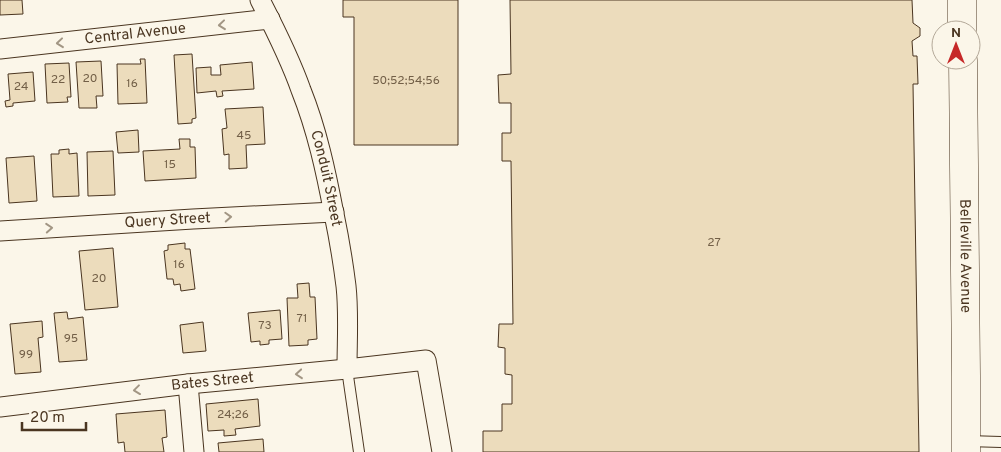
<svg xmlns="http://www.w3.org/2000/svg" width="1001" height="452" font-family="Overpass,sans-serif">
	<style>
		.building { fill: #ecdcbc; stroke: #4a3520 }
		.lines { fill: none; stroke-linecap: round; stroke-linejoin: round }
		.lane-casing { stroke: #4a3520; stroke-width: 12 }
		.street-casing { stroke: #4a3520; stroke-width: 21 }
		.secondary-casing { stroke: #4a3520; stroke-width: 29 }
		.lane { stroke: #fbf6e9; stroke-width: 10 }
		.street { stroke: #fbf6e9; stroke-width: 19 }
		.secondary { stroke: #fbf6e9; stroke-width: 28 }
		.oneway { stroke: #a29684 }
		.labels { text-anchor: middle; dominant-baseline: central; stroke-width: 4; stroke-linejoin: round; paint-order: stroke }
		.number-label { font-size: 12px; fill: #725f47 }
		.street-label { font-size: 15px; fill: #4a3520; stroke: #fbf6e9 }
	</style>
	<rect width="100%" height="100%" fill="#fbf6e9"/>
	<path class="building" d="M0 0H22L23 14 0 15Z
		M343 0H458V145H354V17H343Z
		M510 0H912L913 23 920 28V36L912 41 913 56H917L918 84H913L919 452H483V431H502V404H512V375L505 374V348L498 347 499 324H513L511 161H502V133H511V103H499L498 75 511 74Z
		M192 54 196 118 192 119V123L178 124 174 55Z
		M140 59H145L147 103 118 104 117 64H141Z
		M101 61 103 96H96L97 108H79L76 62Z
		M252 62 254 89 222 91 223 96 217 97 216 91 197 93 196 68 211 67V75H221L220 65Z
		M69 63 71 97H67L68 102 47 103 45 64Z
		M33 72 35 101 13 103V106L6 107 5 101 10 100 8 74Z
		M263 107 265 144 246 145 247 168 229 169V154L224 155 222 129 227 128 225 109Z
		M138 130 139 152 118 153 116 132Z
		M179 139H190V147H195L196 178 145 181 143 151 180 149Z
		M69 149V154L77 153 79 196 53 197 51 154H59V150Z
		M113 151 115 195 88 196 87 152Z
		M34 156 37 201 9 203 6 158Z
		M185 243V249H190L195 289 181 291 180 284 174 285 173 279H167L164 251 168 250V245Z
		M113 248 118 307 85 310 79 251Z
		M309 283 310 297H315L317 339 308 340V345L289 346 287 298H298L297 284Z
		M280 310 282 339 269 340V344L260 345V341L251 342 248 313Z
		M67 312 68 319 83 317 87 360 59 362 54 313Z
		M42 321 43 337 38 338 41 372 15 374 10 324Z
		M203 322 206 351 183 353 180 325Z
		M258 399 260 426 235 429 236 435 224 436V430L208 431 206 404Z
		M165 410 167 437 162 438 164 452H125L124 442 118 443 116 414Z
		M263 439 264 452H219L218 443Z"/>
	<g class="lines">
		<g class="lane-casing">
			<path id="lane" d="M347 369 359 452
				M967 441 1001 442"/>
		</g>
		<g class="street-casing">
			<g id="street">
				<path id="s1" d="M260 0C275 29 290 59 301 90 317 130 326 172 334 214 339 238 343 262 346 286 349 313 347 341 347 369"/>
				<path id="s2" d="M0 49 270 19"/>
				<path id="s3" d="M0 231 193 219 334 212"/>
				<path d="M188 384 194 452"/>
				<path id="s4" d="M0 407 188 384 347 369 426 360 442 452"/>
			</g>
		</g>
		<g class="secondary-casing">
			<g id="secondary">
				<path d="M962 30V0"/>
				<path id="s5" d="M963 60 966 376V452"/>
			</g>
		</g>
		<use href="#lane" class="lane"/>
		<use href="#street" class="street"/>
		<use href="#secondary" class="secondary"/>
	</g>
	<defs><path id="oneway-chevron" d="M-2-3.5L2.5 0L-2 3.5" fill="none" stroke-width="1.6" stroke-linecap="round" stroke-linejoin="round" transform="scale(1.25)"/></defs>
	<g class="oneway">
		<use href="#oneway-chevron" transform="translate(222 25) rotate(174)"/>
		<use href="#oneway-chevron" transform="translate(60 43) rotate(174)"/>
		<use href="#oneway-chevron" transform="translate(228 217) rotate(-3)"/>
		<use href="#oneway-chevron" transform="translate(49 228) rotate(-4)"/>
		<use href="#oneway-chevron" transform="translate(299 374) rotate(175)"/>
		<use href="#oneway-chevron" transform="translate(137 390) rotate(173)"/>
	</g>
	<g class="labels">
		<g class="number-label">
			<text x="90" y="79">20</text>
			<text x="58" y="80">22</text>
			<text x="406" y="81">50;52;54;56</text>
			<text x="132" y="84">16</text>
			<text x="21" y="87">24</text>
			<text x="244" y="136">45</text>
			<text x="170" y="165">15</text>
			<text x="714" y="243">27</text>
			<text x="179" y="265">16</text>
			<text x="99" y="279">20</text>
			<text x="302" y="319">71</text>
			<text x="265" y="326">73</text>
			<text x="71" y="339">95</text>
			<text x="26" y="355">99</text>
			<text x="233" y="415">24;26</text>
		</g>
		<g class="street-label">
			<text stroke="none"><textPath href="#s2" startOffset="136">Central Avenue</textPath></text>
			<text stroke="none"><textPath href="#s1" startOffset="191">Conduit Street</textPath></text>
			<text stroke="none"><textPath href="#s3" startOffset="168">Query Street</textPath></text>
			<text stroke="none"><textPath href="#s5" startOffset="196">Belleville Avenue</textPath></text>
			<text stroke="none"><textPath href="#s4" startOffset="214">Bates Street</textPath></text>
		</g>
	</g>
	<g transform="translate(956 45)"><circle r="24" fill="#fbf6e9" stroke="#b4a999"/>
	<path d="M0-4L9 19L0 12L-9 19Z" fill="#c62828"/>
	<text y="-8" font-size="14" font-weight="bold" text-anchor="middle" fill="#4a3520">N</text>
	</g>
	<path d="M22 422v8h64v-8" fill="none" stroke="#4a3520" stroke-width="2.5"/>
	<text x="30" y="422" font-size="15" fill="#4a3520" stroke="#fbf6e9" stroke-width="4" paint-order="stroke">20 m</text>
</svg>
